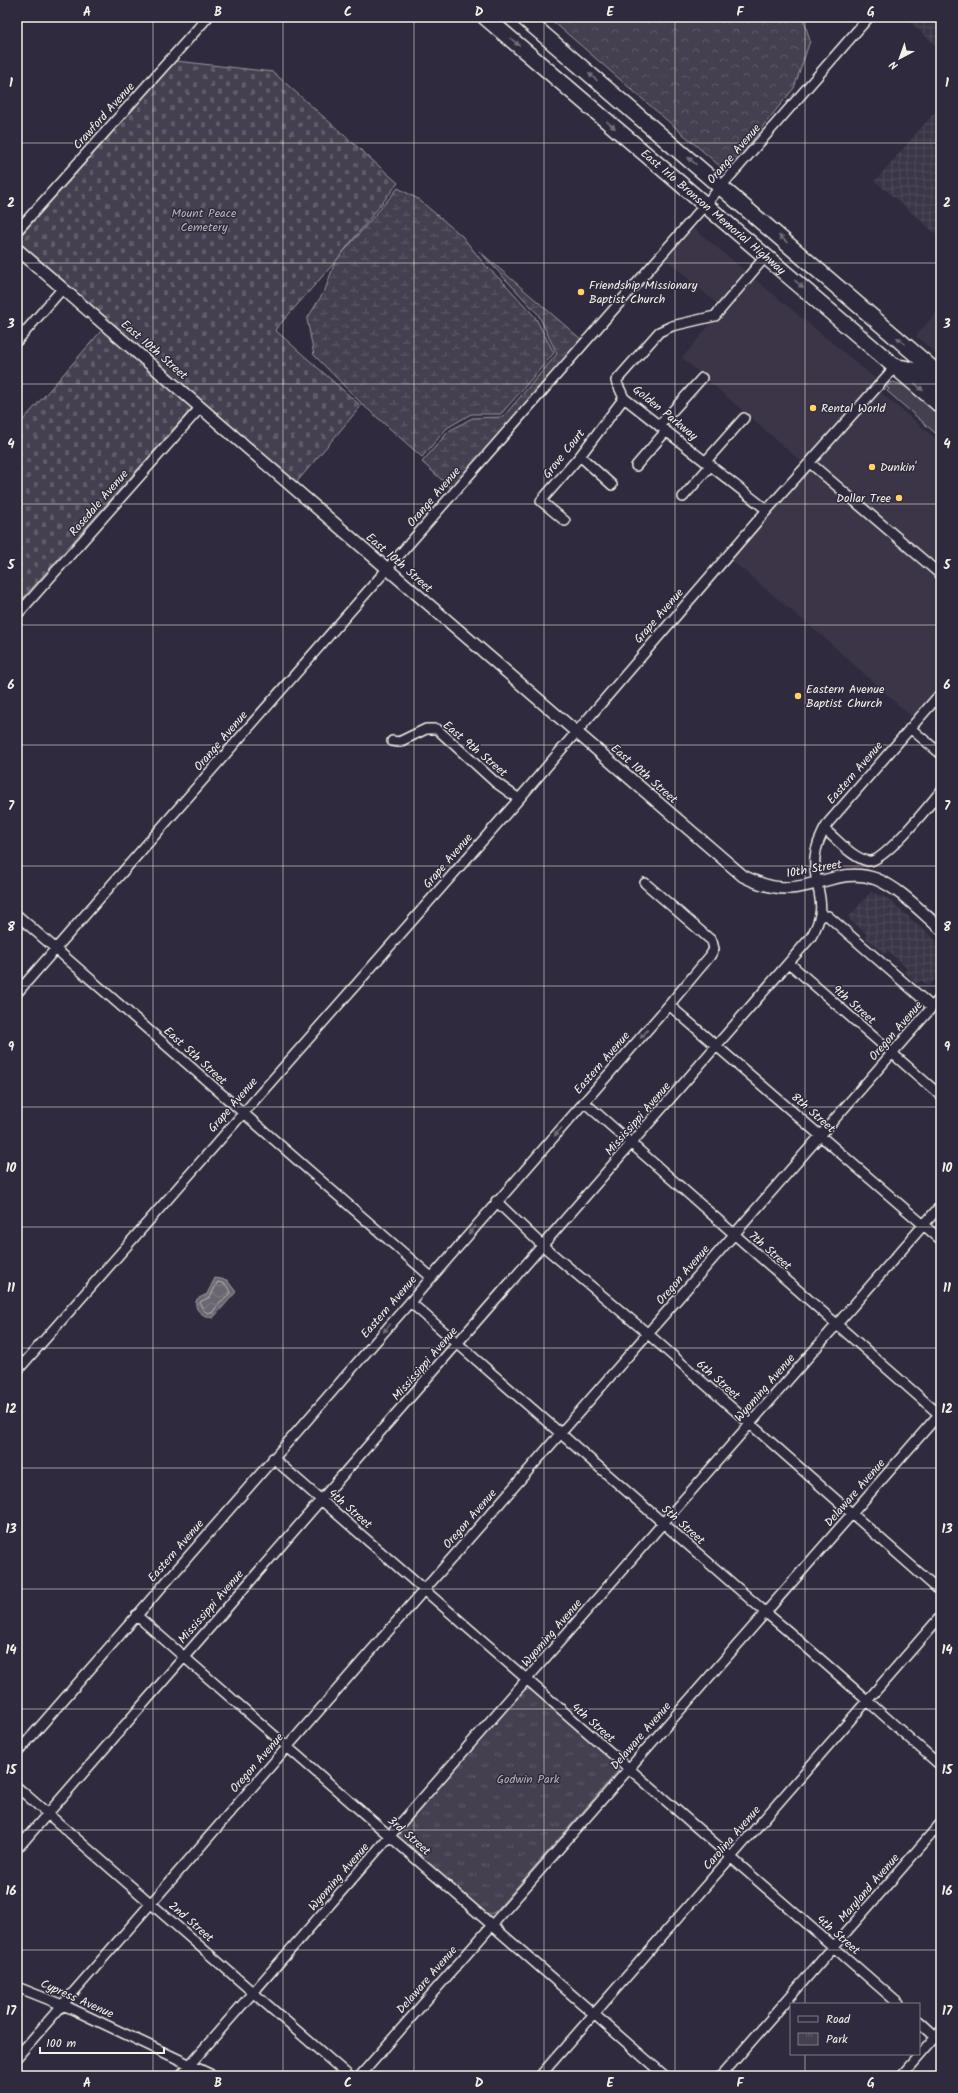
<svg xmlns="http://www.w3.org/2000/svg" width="958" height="2093" font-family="Kalam,sans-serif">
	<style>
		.built { fill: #3b3647 }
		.industrial { fill: url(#industrial-grid) }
		.grass { fill: #454050; stroke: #9c989c }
		.forest { fill: url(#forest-crowns); stroke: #9c989c }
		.wetland { fill: url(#wetland-marsh); stroke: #9c989c }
		.cemetery { fill: url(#cemetery-stones); stroke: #9c989c }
		.park { fill: url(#park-tufts); stroke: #9c989c }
		.water { fill: url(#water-waves); stroke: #a19ea0 }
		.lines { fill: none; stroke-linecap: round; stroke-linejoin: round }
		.shore { stroke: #bdb9b8; stroke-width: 1 }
		.minor-casing { stroke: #f4f1e8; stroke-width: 12 }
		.tertiary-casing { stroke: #f4f1e8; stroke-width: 14 }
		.trunk-casing { stroke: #f4f1e8; stroke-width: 18 }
		.minor { stroke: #2f2a3d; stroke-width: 9 }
		.tertiary { stroke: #2f2a3d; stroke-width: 11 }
		.trunk { stroke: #2f2a3d; stroke-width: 15 }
		.oneway { fill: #747079 }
		.grid { fill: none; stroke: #f4f1e8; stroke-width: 1; stroke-opacity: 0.55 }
		.poi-dot { fill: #ffd166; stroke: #2f2a3d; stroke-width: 1.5 }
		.labels { text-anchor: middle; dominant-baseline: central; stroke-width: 3; stroke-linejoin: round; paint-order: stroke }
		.street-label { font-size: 12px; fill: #f4f1e8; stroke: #2f2a3d }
		.park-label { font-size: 12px; fill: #b7b3b3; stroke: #2f2a3d }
		.poi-label { font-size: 12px; fill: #f4f1e8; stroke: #2f2a3d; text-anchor: start }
		.neatline { fill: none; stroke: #f4f1e8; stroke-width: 1.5 }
		.grid-label { font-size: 13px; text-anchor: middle; font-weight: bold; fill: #f4f1e8 }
	</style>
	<defs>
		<pattern id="industrial-grid" width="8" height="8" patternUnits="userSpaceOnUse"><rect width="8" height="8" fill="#3b3647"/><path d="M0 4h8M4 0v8" fill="none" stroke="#4e4a59"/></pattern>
		<pattern id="forest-crowns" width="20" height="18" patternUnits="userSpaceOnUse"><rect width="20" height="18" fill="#454050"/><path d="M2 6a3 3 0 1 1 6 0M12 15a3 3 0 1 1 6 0" fill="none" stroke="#605c69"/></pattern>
		<pattern id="wetland-marsh" width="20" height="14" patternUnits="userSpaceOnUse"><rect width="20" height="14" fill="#454050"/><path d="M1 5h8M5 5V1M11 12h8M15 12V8" fill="none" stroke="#605c69"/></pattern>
		<pattern id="cemetery-stones" width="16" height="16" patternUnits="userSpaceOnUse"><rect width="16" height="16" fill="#454050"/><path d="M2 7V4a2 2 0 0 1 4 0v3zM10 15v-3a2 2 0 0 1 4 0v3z" fill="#605c69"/></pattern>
		<pattern id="park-tufts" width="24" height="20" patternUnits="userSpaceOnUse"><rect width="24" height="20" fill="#454050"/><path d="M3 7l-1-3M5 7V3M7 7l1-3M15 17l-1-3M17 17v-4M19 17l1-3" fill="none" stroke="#605c69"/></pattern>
		<pattern id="water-waves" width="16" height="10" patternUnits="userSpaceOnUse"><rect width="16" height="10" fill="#6a6670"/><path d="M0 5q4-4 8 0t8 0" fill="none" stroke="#807c84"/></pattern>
	</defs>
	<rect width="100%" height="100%" fill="#2f2a3d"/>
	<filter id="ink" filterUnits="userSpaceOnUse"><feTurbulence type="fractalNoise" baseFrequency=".025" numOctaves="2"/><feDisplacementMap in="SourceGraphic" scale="8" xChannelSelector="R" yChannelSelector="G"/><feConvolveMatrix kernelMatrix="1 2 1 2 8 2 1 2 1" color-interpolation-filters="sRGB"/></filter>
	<g filter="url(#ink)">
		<path class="built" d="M686 222 882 384 880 392 941 443V686L913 718 821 635 726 556 804 464 682 358 723 309 659 253Z
			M941 307V358L916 336Z"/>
		<path class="industrial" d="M904 17H941V50Z
			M941 105V238L875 181Z
			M871 892 887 898 941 945V974L928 986 921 980 917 984 904 971 907 968 888 951 884 954 865 937 867 934 848 918Z"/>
		<path class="grass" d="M893 382 908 387 941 414V438L887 391 889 389 887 387 884 390 883 388Z"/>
		<path class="forest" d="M548 17H803L810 41 794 88 763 126 729 174Z"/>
		<path class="wetland" d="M398 188 418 199 462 236 484 264 507 286 535 317 554 353 501 414H471L447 428 422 457 362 404 314 355 307 319 325 290 335 262Z
			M479 251 583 341 453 490 422 462 449 431 472 418 503 417 557 354 538 314Z"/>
		<path class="cemetery" d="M176 61 273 72 398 183 335 262 275 330 361 406 295 484 17 240Z
			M102 330 189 403 192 408 17 605V427Z"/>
		<path class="park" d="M528 1689 531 1690 617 1765 618 1771 496 1911 491 1914 486 1913 397 1836 522 1690Z"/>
		<path class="water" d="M215 1278 227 1280 236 1292 213 1318C204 1317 192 1310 197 1299L207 1294Z"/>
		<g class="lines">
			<path class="shore" d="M218 1282 225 1284 231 1292 226 1298 220 1302 212 1313C205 1314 201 1308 200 1302L210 1297Z"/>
			<g class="minor-casing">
				<path id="minor" d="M17 231 208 17
					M766 256 715 316 672 326 659 332 616 381 624 398 767 510
					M17 341 63 288
					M659 426 702 378
					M580 456 612 485
					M706 461 744 418
					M810 463 941 575
					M636 466 666 431
					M683 497 711 465
					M565 521 541 501 580 456 624 398
					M17 615 200 408
					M910 728 941 754
					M392 741 399 742 426 729H437L495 782 519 799
					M824 829C837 839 852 858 868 861 883 864 930 804 941 791
					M17 915 431 1277
					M820 915 828 916 932 1007
					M789 963 941 1096
					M17 993 869 17
					M669 1005 941 1240
					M584 1102 941 1416
					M496 1201 543 1246 647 1333 941 1592
					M410 1302 765 1612C825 1661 882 1715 941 1766
					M17 1371 519 799 767 510 895 367
					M273 1458 899 2004
					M136 1615 665 2076
					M17 1753 669 1005 710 956 714 949 712 941 645 883
					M17 1787 349 2076
					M17 1849 811 937C832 902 812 890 815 857 816 845 822 833 828 823L941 693
					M17 1987 70 2008 214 2076
					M919 2021 941 2041
					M17 2057 941 997
					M180 2076 941 1205
					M360 2076 941 1412
					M540 2076 941 1616
					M721 2076 941 1823
					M901 2076 941 2030"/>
			</g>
			<g class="tertiary-casing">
				<path id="tertiary" d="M17 249 743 876C757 883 772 889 789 888 818 887 844 867 876 879 901 889 921 912 941 929"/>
			</g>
			<g class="trunk-casing">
				<g id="trunk">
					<path id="s1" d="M485 17 941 406"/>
					<path d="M523 17 941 376"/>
					<path d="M895 367C915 368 926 376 941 388"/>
				</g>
			</g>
			<use href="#minor" class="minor"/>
			<use href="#tertiary" class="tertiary"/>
			<use href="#trunk" class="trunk"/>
		</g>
		<defs><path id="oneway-solid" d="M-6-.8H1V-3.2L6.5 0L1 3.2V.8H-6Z"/></defs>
		<g class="oneway">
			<use href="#oneway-solid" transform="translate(515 42) rotate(40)"/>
			<use href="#oneway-solid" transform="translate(593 77) rotate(-140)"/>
			<use href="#oneway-solid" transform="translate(611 125) rotate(40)"/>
			<use href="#oneway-solid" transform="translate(692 161) rotate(-140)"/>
			<use href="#oneway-solid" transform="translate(783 239) rotate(-139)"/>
			<use href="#oneway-solid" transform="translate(799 284) rotate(40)"/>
			<use href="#oneway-solid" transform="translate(901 341) rotate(-139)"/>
			<use href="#oneway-solid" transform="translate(919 387) rotate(41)"/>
			<use href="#oneway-solid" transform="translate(644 1034) rotate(131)"/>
			<use href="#oneway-solid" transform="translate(558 1132) rotate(132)"/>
			<use href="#oneway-solid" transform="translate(472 1230) rotate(131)"/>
			<use href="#oneway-solid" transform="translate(387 1328) rotate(131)"/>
		</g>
	</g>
	<path class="grid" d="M153 17V2076M283 17V2076M414 17V2076M544 17V2076M675 17V2076M805 17V2004M17 143H941M17 263H941M17 384H941M17 504H941M17 625H941M17 745H941M17 866H941M17 986H941M17 1107H941M17 1227H941M17 1348H941M17 1468H941M17 1589H941M17 1709H941M17 1830H941M17 1950H941M805 2054V2076"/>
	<g class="poi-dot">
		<circle cx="581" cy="292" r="4"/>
		<circle cx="813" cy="408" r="4"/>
		<circle cx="872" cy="467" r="4"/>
		<circle cx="899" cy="498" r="4"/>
		<circle cx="798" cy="696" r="4"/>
	</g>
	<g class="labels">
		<g class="street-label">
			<text transform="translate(104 116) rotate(-48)">Crawford Avenue</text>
			<text transform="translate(734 154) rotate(-49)">Orange Avenue</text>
			<text stroke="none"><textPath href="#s1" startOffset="300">East Irlo Bronson Memorial Highway</textPath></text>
			<text transform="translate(154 350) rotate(41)">East 10th Street</text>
			<text transform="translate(665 413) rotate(39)">Golden Parkway</text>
			<text transform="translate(564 454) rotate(-51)">Grove Court</text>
			<text transform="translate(434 497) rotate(-49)">Orange Avenue</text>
			<text transform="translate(99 503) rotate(-49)">Rosedale Avenue</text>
			<text transform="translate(399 563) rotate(41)">East 10th Street</text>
			<text transform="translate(659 616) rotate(-49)">Grape Avenue</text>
			<text transform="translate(221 741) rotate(-49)">Orange Avenue</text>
			<text transform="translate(475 749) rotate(40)">East 9th Street</text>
			<text transform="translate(855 773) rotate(-49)">Eastern Avenue</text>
			<text transform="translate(644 774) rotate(41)">East 10th Street</text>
			<text transform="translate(448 861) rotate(-49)">Grape Avenue</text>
			<text transform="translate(814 869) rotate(-10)">10th Street</text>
			<text transform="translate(854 1005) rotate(41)">9th Street</text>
			<text transform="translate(896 1031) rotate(-49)">Oregon Avenue</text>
			<text transform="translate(195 1056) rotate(42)">East 5th Street</text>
			<text transform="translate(602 1063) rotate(-49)">Eastern Avenue</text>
			<text transform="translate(233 1105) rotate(-49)">Grape Avenue</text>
			<text transform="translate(813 1113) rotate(41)">8th Street</text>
			<text transform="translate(638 1119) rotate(-49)">Mississippi Avenue</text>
			<text transform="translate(770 1251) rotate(41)">7th Street</text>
			<text transform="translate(683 1275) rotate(-49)">Oregon Avenue</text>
			<text transform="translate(389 1307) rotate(-49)">Eastern Avenue</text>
			<text transform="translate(425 1364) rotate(-49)">Mississippi Avenue</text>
			<text transform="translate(718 1380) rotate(41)">6th Street</text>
			<text transform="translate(765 1388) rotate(-49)">Wyoming Avenue</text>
			<text transform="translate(855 1493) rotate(-49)">Delaware Avenue</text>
			<text transform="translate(350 1509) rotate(41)">4th Street</text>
			<text transform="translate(470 1519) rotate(-49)">Oregon Avenue</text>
			<text transform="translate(683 1525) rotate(41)">5th Street</text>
			<text transform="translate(176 1551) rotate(-49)">Eastern Avenue</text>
			<text transform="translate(211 1607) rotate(-49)">Mississippi Avenue</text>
			<text transform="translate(552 1633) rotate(-49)">Wyoming Avenue</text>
			<text transform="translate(593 1723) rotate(41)">4th Street</text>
			<text transform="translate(641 1736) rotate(-49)">Delaware Avenue</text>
			<text transform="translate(257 1763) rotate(-49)">Oregon Avenue</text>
			<text transform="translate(409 1836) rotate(41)">3rd Street</text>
			<text transform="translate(732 1838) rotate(-49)">Carolina Avenue</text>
			<text transform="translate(339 1877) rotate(-49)">Wyoming Avenue</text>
			<text transform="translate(869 1888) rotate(-49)">Maryland Avenue</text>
			<text transform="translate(191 1922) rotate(41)">2nd Street</text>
			<text transform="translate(838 1935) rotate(41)">4th Street</text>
			<text transform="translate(427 1980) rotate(-49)">Delaware Avenue</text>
			<text transform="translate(77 1999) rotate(24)">Cypress Avenue</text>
		</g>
		<g class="park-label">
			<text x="204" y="213">Mount Peace<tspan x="204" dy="14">Cemetery</tspan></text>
			<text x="528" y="1779">Godwin Park</text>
		</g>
		<g class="poi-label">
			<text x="589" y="285">Friendship Missionary<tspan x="589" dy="14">Baptist Church</tspan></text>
			<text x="821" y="408">Rental World</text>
			<text x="880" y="467">Dunkin'</text>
			<text x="891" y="498" text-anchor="end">Dollar Tree</text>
			<text x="806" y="689">Eastern Avenue<tspan x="806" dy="14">Baptist Church</tspan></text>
		</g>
	</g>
	<rect width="958" height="2093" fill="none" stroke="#2f2a3d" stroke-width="44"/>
	<rect x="790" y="2003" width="130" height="52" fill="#2f2a3d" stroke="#7e7a81"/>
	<rect x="798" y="2016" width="20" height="6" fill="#2f2a3d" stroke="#7e7a81"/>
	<text x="826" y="2023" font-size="12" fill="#f4f1e8">Road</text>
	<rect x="798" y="2033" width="20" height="12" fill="url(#park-tufts)" stroke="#7e7a81"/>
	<text x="826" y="2043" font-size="12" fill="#f4f1e8">Park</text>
	<g transform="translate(900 58) rotate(221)" stroke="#2f2a3d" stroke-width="3" paint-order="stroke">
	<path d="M0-3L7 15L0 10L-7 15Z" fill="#f4f1e8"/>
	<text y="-6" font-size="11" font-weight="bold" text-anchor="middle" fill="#f4f1e8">N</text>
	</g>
	<path d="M40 2047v6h124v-6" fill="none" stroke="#f4f1e8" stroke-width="2"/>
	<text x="46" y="2047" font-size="12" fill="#f4f1e8" stroke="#2f2a3d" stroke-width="3" paint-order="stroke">100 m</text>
	<rect x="22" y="22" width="914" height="2049" class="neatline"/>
	<g class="grid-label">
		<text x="87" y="16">A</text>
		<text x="218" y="16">B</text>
		<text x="348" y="16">C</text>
		<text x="479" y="16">D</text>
		<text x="610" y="16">E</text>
		<text x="740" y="16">F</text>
		<text x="871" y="16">G</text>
		<text x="11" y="87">1</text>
		<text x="947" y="87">1</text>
		<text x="11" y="207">2</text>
		<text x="947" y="207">2</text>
		<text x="11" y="328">3</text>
		<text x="947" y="328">3</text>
		<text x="11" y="448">4</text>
		<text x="947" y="448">4</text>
		<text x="11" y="569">5</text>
		<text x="947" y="569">5</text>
		<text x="11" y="689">6</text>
		<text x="947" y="689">6</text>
		<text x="11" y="810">7</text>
		<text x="947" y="810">7</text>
		<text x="11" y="931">8</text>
		<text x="947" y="931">8</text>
		<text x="11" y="1051">9</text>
		<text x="947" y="1051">9</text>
		<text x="11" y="1172">10</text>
		<text x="947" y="1172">10</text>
		<text x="11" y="1292">11</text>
		<text x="947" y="1292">11</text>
		<text x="11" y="1413">12</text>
		<text x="947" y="1413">12</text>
		<text x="11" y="1533">13</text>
		<text x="947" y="1533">13</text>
		<text x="11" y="1654">14</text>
		<text x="947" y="1654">14</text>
		<text x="11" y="1774">15</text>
		<text x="947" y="1774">15</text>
		<text x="11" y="1895">16</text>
		<text x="947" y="1895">16</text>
		<text x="11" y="2015">17</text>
		<text x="947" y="2015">17</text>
		<text x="87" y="2087">A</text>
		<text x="218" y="2087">B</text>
		<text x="348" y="2087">C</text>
		<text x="479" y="2087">D</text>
		<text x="610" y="2087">E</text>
		<text x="740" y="2087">F</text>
		<text x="871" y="2087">G</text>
	</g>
</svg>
